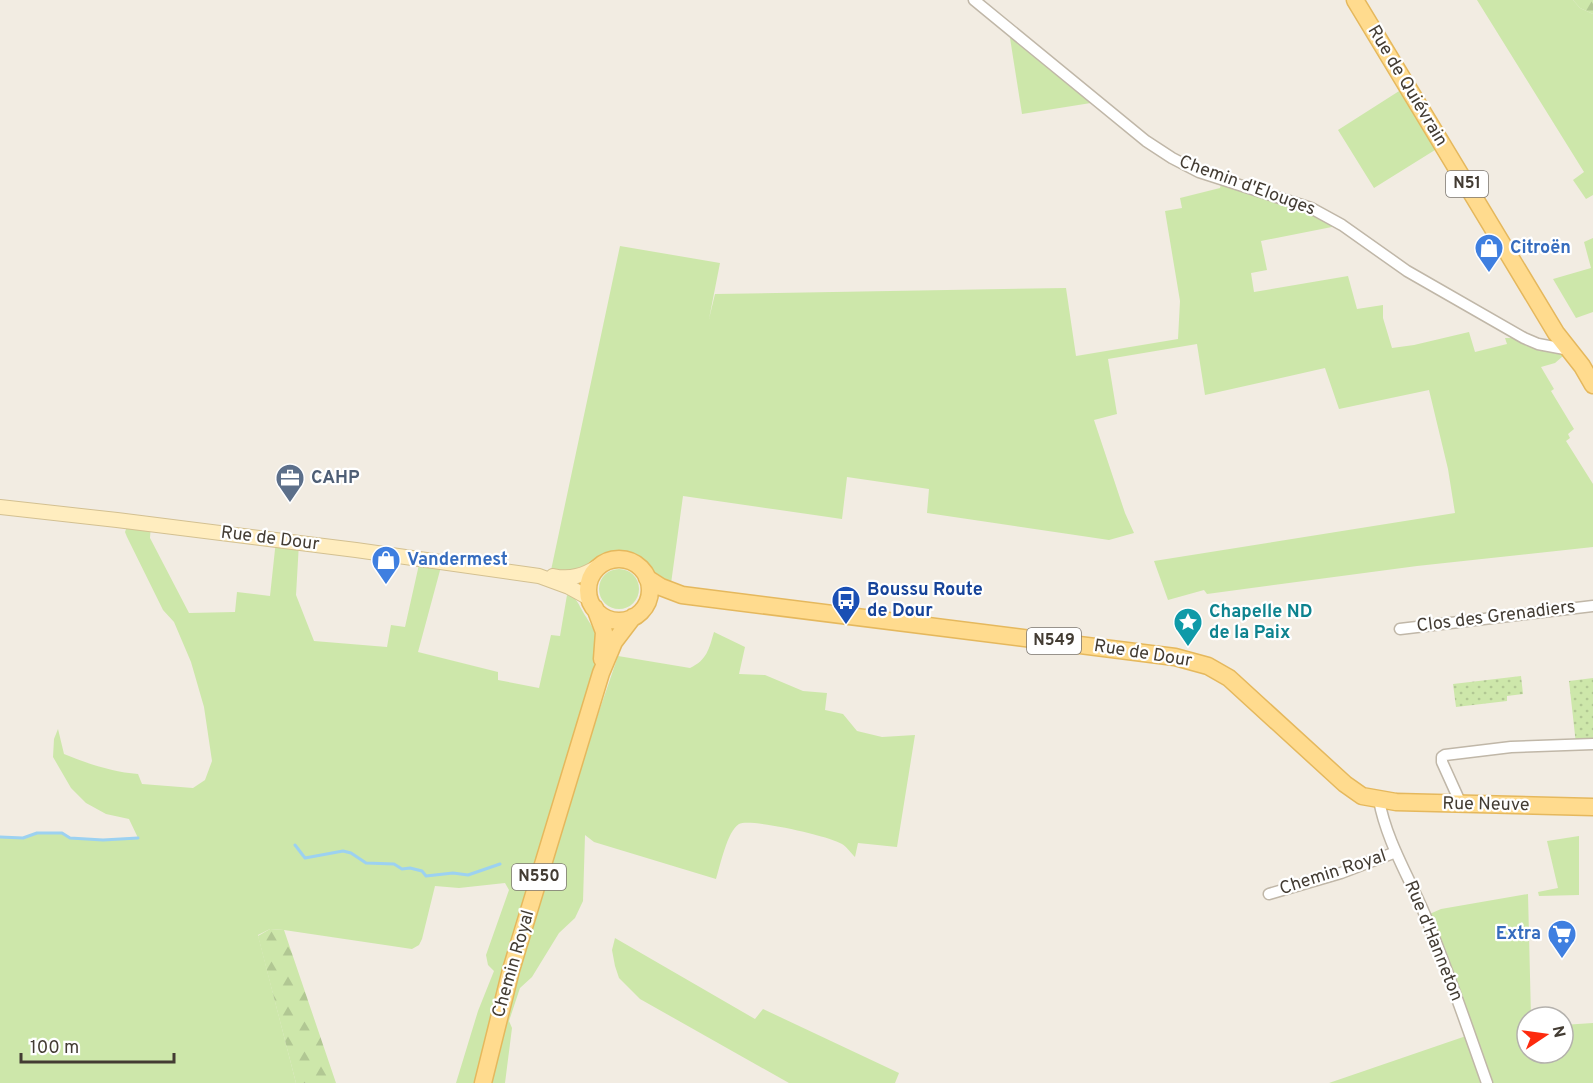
<svg xmlns="http://www.w3.org/2000/svg" width="1593" height="1083" font-family="Overpass,sans-serif">
	<style>
		.grass { fill: #cde7aa }
		.forest { fill: url(#forest-firs) }
		.garden { fill: url(#garden-dots) }
		.lines { fill: none; stroke-linecap: round; stroke-linejoin: round }
		.stream { stroke: #9cd1f1; stroke-width: 3 }
		.street-casing { stroke: #c0b7a8; stroke-width: 13 }
		.secondary-casing { stroke: #d3c091; stroke-width: 16 }
		.primary-casing { stroke: #e5b85d; stroke-width: 19 }
		.street { stroke: #fff; stroke-width: 10 }
		.secondary { stroke: #ffedbf; stroke-width: 14 }
		.primary { stroke: #ffdb8e; stroke-width: 16 }
		.labels { text-anchor: middle; dominant-baseline: central; stroke-width: 4.5; stroke-linejoin: round; paint-order: stroke }
		.shield { fill: #fff; stroke: #7b7670; stroke-width: 1.5 }
		.shield-label { font-size: 16px; font-weight: bold; fill: #433c33 }
		.street-label { font-size: 18px; fill: #433c33; stroke: #fff }
		.shop-label { font-size: 18px; font-weight: bold; fill: #366cbe; stroke: #fff; text-anchor: start }
		.service-label { font-size: 18px; font-weight: bold; fill: #4e5e75; stroke: #fff; text-anchor: start }
		.transit-label { font-size: 18px; font-weight: bold; fill: #164399; stroke: #fff; text-anchor: start }
		.culture-label { font-size: 18px; font-weight: bold; fill: #0d838f; stroke: #fff; text-anchor: start }
	</style>
	<defs>
		<pattern id="forest-firs" width="22" height="20" patternUnits="userSpaceOnUse" patternTransform="scale(1.5)"><rect width="22" height="20" fill="#cde7aa"/><path d="M5 1l3.5 6h-7zM16 11l3.5 6h-7z" fill="#b1c793"/></pattern>
		<pattern id="garden-dots" width="8" height="8" patternUnits="userSpaceOnUse" patternTransform="scale(1.5)"><rect width="8" height="8" fill="#cde7aa"/><path d="M2 2h.1M6 6h.1" fill="none" stroke="#b1c793" stroke-width="1.8" stroke-linecap="round"/></pattern>
	</defs>
	<rect width="100%" height="100%" fill="#f2ece2"/>
	<path class="grass" d="M1477 0H1573L1580 8 1593 14V195L1586 199 1573 180 1584 172Z
		M1021 37 1097 102 1022 114 1010 38Z
		M1407 86 1443 145 1374 188 1338 130Z
		M1222 179 1342 225 1261 241 1267 270 1251 273 1254 292 1348 276 1357 309 1383 305V318L1392 348 1414 345 1469 332 1475 352 1507 344 1505 338H1524L1570 350 1555 363 1541 367 1554 389 1551 391 1574 429 1568 434 1570 438 1566 441 1593 484V547L1417 566 1207 594 1204 590 1168 600 1154 561 1455 513 1448 469 1429 390 1339 409 1325 368 1205 395 1197 344 1108 359 1117 414 1094 420 1125 513 1134 533 1109 540 927 513 929 489 847 477 842 519 683 496 670 591C660 583 643 567 632 562 611 552 602 571 584 575 574 577 561 575 550 575L620 246 720 263 709 319 715 294 1066 288 1076 356 1178 339 1180 301 1165 211 1182 208 1180 198 1220 188Z
		M1593 238V312L1576 318 1553 279 1591 268 1584 242Z
		M129 521 151 524 150 538 189 613 235 612 237 592 270 596 276 540 299 543 296 595 314 641 387 647 391 625 405 627 420 560 442 563 418 652 498 672V680L539 688 551 635 560 636 567 595C578 598 578 604 583 612 592 627 596 630 600 648L569 799 618 656 690 668C707 660 709 649 714 632L745 647 739 674 765 675 803 691 827 693 825 710 843 714 857 731 882 737 915 735 897 847 858 843 855 857C851 853 847 847 842 844 830 836 750 818 739 824 727 831 720 867 716 879L594 842 585 835 583 901 575 918 559 933 532 977 520 988 509 1021 512 1028 505 1083H456L478 1011 494 971 488 965 486 955 509 890 505 883 459 888 435 886 422 939 419 945 412 949 284 930 270 929 258 935 296 1083H0V837L23 838 37 833H62L70 838 103 840 138 838 129 819 106 814 86 803 71 788 53 757 54 739 58 729 64 754C88 764 113 772 138 774L142 784 193 788 205 780 212 761 204 707 191 662 174 622 163 610 127 537 125 532Z
		M599 589a20 20 0 1 1 40 0a20 20 0 1 1-40 0Z
		M1579 836V895L1539 896 1538 892 1558 888 1547 841Z
		M1528 894 1531 1017H1527V1053H1563V1025L1593 1023V1083H1329L1469 1035 1425 916 1441 909Z
		M615 938 755 1019 763 1009 899 1073 895 1083H789L640 999 619 978 615 966 612 950Z"/>
	<path class="forest" d="M1573 0H1593V14L1580 8Z
		M270 929 284 930 336 1083H296L258 936Z"/>
	<path class="garden" d="M1521 676 1523 694 1507 696V701L1456 707 1453 684Z
		M1593 678V744H1576L1569 681Z"/>
	<g class="lines">
		<path class="stream" d="M0 837 23 838 37 833H62L70 838 103 840 138 838
			M295 845 305 858 343 851 351 853 366 863 394 864 402 869 410 868 422 871 426 876 453 873 468 875 500 864"/>
		<g class="street-casing">
			<path id="street" d="M974 0 1146 141 1172 158 1199 172 1311 208 1342 225 1407 271 1524 338 1538 344 1570 350
				M1400 629 1593 606
				M1379 800C1386 840 1409 877 1425 915 1448 970 1467 1027 1487 1083
				M1461 804 1442 762V757L1445 755 1511 747 1593 744
				M1269 894 1341 873 1396 852"/>
		</g>
		<g class="secondary-casing">
			<path id="secondary" d="M0 507 117 520 356 550 539 576 569 587 589 598
				M553 576C571 580 584 575 599 566"/>
		</g>
		<g class="primary-casing">
			<path id="primary" d="M1355 0 1556 333 1582 366 1593 385
				M588 590a31 31 0 1 1 62 0a31 31 0 1 1-62 0Z
				M647 578 661 587 682 595 1175 657 1208 666 1229 678 1345 784 1362 796 1396 802 1593 807
				M595 608 604 632 602 659
				M483 1083 511 970 601 673 614 642 633 617"/>
		</g>
		<use href="#street" class="street"/>
		<use href="#secondary" class="secondary"/>
		<use href="#primary" class="primary"/>
	</g>
	<defs>
		<g id="shop-pin" transform="scale(1.5)"><path d="M0 17L-7.5 6A9.5 9.5 0 1 1 7.5 6Z" fill="#3f7fe0" stroke="#fff"/><path d="M-5-2.5h2.3a2.7 3.5 0 0 1 5.4 0H5L5.5 6h-11ZM-1.5-2.5h3a1.5 2.3 0 0 0-3 0Z" fill="#fff"/></g>
		<g id="office-pin" transform="scale(1.5)"><path d="M0 17L-7.5 6A9.5 9.5 0 1 1 7.5 6Z" fill="#5c6f8a" stroke="#fff"/><path d="M-6-3h4V-5.5h4V-3h4V5H-6ZM-1-4.5V-3h2v-1.5ZM-6 0V1H6V0Z" fill="#fff"/></g>
		<g id="bus-pin" transform="scale(1.5)"><path d="M0 17L-7.5 6A9.5 9.5 0 1 1 7.5 6Z" fill="#1a4fb4" stroke="#fff"/><path d="M-5-6H5V4H4V6H2V4H-2V6H-4V4H-5ZM-3.5-4V0h7V-4ZM-3.5 1.2v1.5H-2V1.2ZM2 1.2v1.5H3.5V1.2Z" fill="#fff"/></g>
		<g id="sight-pin" transform="scale(1.5)"><path d="M0 17L-7.5 6A9.5 9.5 0 1 1 7.5 6Z" fill="#0f9aa8" stroke="#fff"/><path d="M0-6L1.8-2.2L6-1.7L2.9 1.2L3.7 5.4L0 3.3L-3.7 5.4L-2.9 1.2L-6-1.7L-1.8-2.2Z" fill="#fff"/></g>
		<g id="supermarket-pin" transform="scale(1.5)"><path d="M0 17L-7.5 6A9.5 9.5 0 1 1 7.5 6Z" fill="#3f7fe0" stroke="#fff"/><path d="M-6-5.5h2.5l.6 2H6L4.5 2H-2.5L-4.4-4H-6ZM-1.5 3.2a1.3 1.3 0 1 0 .1 0ZM3 3.2a1.3 1.3 0 1 0 .1 0Z" fill="#fff"/></g>
	</defs>
	<g fill-rule="evenodd">
		<use href="#shop-pin" x="1489" y="248"/>
		<use href="#office-pin" x="290" y="478"/>
		<use href="#shop-pin" x="386" y="560"/>
		<use href="#bus-pin" x="846" y="600"/>
		<use href="#sight-pin" x="1188" y="622"/>
		<use href="#supermarket-pin" x="1562" y="934"/>
	</g>
	<g class="labels">
		<g class="shield">
			<rect x="1446" y="171" width="42" height="26" rx="4.5"/>
			<rect x="1027" y="628" width="54" height="26" rx="4.5"/>
			<rect x="512" y="864" width="54" height="26" rx="4.5"/>
		</g>
		<g class="shield-label">
			<text x="1467" y="184">N51</text>
			<text x="1054" y="641">N549</text>
			<text x="539" y="877">N550</text>
		</g>
		<g class="street-label">
			<text transform="translate(1407 86) rotate(59)">Rue de Quiévrain</text>
			<text transform="translate(1247 186) rotate(20)">Chemin d'Elouges</text>
			<text transform="translate(270 539) rotate(7)">Rue de Dour</text>
			<text transform="translate(1496 617) rotate(-7)">Clos des Grenadiers</text>
			<text transform="translate(1143 654) rotate(9)">Rue de Dour</text>
			<text transform="translate(1486 805) rotate(1)">Rue Neuve</text>
			<text transform="translate(1333 873) rotate(-18)">Chemin Royal</text>
			<text transform="translate(1433 941) rotate(68)">Rue d'Hanneton</text>
			<text transform="translate(514 964) rotate(-74)">Chemin Royal</text>
		</g>
		<g class="shop-label">
			<text x="1510" y="248">Citroën</text>
			<text x="407" y="560">Vandermest</text>
			<text x="1541" y="934" text-anchor="end">Extra</text>
		</g>
		<g class="service-label">
			<text x="311" y="478">CAHP</text>
		</g>
		<g class="transit-label">
			<text x="867" y="590">Boussu Route<tspan x="867" dy="21">de Dour</tspan></text>
		</g>
		<g class="culture-label">
			<text x="1209" y="612">Chapelle ND<tspan x="1209" dy="21">de la Paix</tspan></text>
		</g>
	</g>
	<g transform="translate(1545 1035) rotate(77)"><circle r="28" fill="#ffffff" stroke="#b4b1ad" stroke-width="1.5"/>
	<path d="M0-4.5L10 22L0 15L-10 22Z" fill="#fd2a0e"/>
	<text y="-9" font-size="16" font-weight="bold" text-anchor="middle" fill="#433c33">N</text>
	</g>
	<path d="M21 1053v9h153v-9" fill="none" stroke="#433c33" stroke-width="3"/>
	<text x="30" y="1053" font-size="18" fill="#433c33" stroke="#ffffff" stroke-width="4.5" paint-order="stroke">100 m</text>
</svg>
